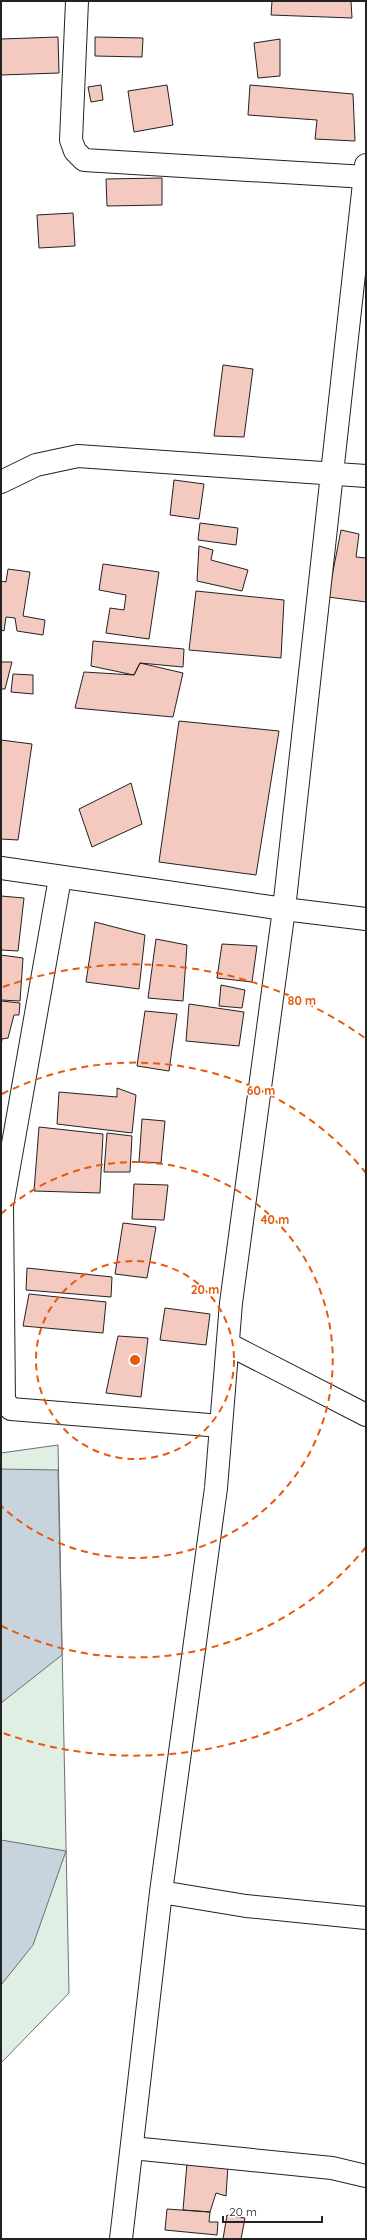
<svg xmlns="http://www.w3.org/2000/svg" width="367" height="2240" font-family="Quicksand,sans-serif">
	<style>
		.green { fill: #e0efe3; stroke: #6f6f6f }
		.water { fill: #c7d3dd; stroke: #6f6f6f }
		.building { fill: #f3c9c0; stroke: #222 }
		.lines { fill: none; stroke-linecap: round; stroke-linejoin: round }
		.minor-casing { stroke: #222; stroke-width: 24 }
		.minor { stroke: #fff; stroke-width: 22 }
		.ring { fill: none; stroke: #e8590c; stroke-width: 2; stroke-dasharray: 7 5 }
		.centre { fill: #e8590c; stroke: #fff; stroke-width: 2 }
		.ring-label { font-size: 12px; text-anchor: middle; font-weight: bold; fill: #e8590c; stroke: #fff; stroke-width: 3; stroke-linejoin: round; paint-order: stroke }
	</style>
	<rect width="100%" height="100%" fill="#fff"/>
	<path class="green" d="M58 1445 69 1993 1 2063V1453Z"/>
	<path class="water" d="M1 1469 58 1470 62 1655 1 1703Z
		M1 1840 66 1851 33 1945 1 1985Z"/>
	<path class="building" d="M272 1H351L352 18 271 15Z
		M58 37 59 73 1 75V39Z
		M95 37 143 38 142 57 95 56Z
		M280 39V76L258 78 254 43Z
		M101 85 103 100 91 102 88 87Z
		M167 85 173 125 134 132 128 91Z
		M250 85 353 94 355 141 315 139 317 120 248 115Z
		M162 178V205L107 206 106 179Z
		M73 213 75 246 39 248 37 215Z
		M223 365 253 369 244 437 214 436Z
		M174 480 204 484 199 519 170 515Z
		M200 523 238 528 236 545 198 540Z
		M341 530 359 534 356 557 366 558V602L328 597Z
		M199 546 213 550 211 560 248 570 242 591 197 581Z
		M103 564 159 572 149 639 106 633 110 608 124 610 126 595 99 590Z
		M8 569 30 572 23 616 45 620 43 635 17 631 15 618 6 617 4 631 1 630V581L6 582Z
		M196 591 284 600 281 658 189 650Z
		M93 641 184 649 183 667 140 663 134 675 91 666Z
		M1 662H12L5 689H1Z
		M140 663 183 673 173 717 75 708 84 672 134 675Z
		M13 674 33 675V694L11 692Z
		M179 721 279 731 256 875 159 862Z
		M1 740 32 744 18 840 1 839Z
		M131 783 142 824 92 847 79 809Z
		M1 896 24 898 18 951 1 950Z
		M95 922 145 935 139 989 86 982Z
		M156 939 187 945 183 1001 148 998Z
		M222 944 257 946 252 982 217 978Z
		M1 955 23 958 20 1001 1 1000Z
		M221 985 245 990 242 1008 219 1006Z
		M1 1001 20 1003 19 1015H14L8 1038 2 1039 1 1047Z
		M189 1004 244 1012 239 1046 186 1041Z
		M145 1011 177 1014 169 1071 137 1066Z
		M117 1088 136 1095 132 1133 57 1124 59 1092 117 1097Z
		M142 1119 165 1121 161 1163 139 1162Z
		M39 1127 103 1134 100 1193 34 1191Z
		M107 1133 132 1136 130 1172H104Z
		M134 1184 168 1185 164 1220 132 1219Z
		M123 1223 156 1227 147 1278 115 1274Z
		M27 1268 112 1277 111 1297 26 1290Z
		M29 1294 106 1302 103 1333 23 1326Z
		M165 1308 210 1314 206 1345 160 1340Z
		M118 1336 148 1338 141 1397 106 1393Z
		M187 2163 228 2166 226 2196 216 2193 210 2212 183 2210Z
		M167 2209 210 2212 209 2222H218L217 2235 165 2230Z
		M227 2215 245 2218 241 2239H223Z"/>
	<g class="lines">
		<g class="minor-casing">
			<path id="minor" d="M77 1 71 140 75 151 84 160 366 177
				M1 482 36 465 78 456 366 476
				M1 868 284 909 366 919
				M60 878 2 1206 4 1401 11 1409 221 1426
				M228 1344 366 1415
				M161 1892 246 1906 366 1918
				M132 2148 332 2168 366 2176
				M121 2239 161 1892 216 1488 231 1303 284 909 366 165"/>
		</g>
		<use href="#minor" class="minor"/>
	</g>
	<g class="ring">
		<circle cx="135" cy="1360" r="99"/>
		<path d="M1 1214A198 198 0 1 1 1 1506"/>
		<path d="M366 1547A297 297 0 0 1 2 1626M2 1094A297 297 0 0 1 366 1173"/>
		<path d="M365 1682A396 396 0 0 1 3 1733M3 987A396 396 0 0 1 365 1038"/>
	</g>
	<circle cx="135" cy="1360" r="6" class="centre"/>
	<g class="ring-label">
		<text x="302" y="1005">80 m</text>
		<text x="261" y="1095">60 m</text>
		<text x="275" y="1224">40 m</text>
		<text x="205" y="1294">20 m</text>
	</g>
	<rect width="367" height="2240" fill="none" stroke="#222222" stroke-width="4"/>
	<path d="M223 2216v6h99v-6" fill="none" stroke="#222222" stroke-width="2"/>
	<text x="229" y="2216" font-size="12" fill="#222222" stroke="#ffffff" stroke-width="3" paint-order="stroke">20 m</text>
</svg>
